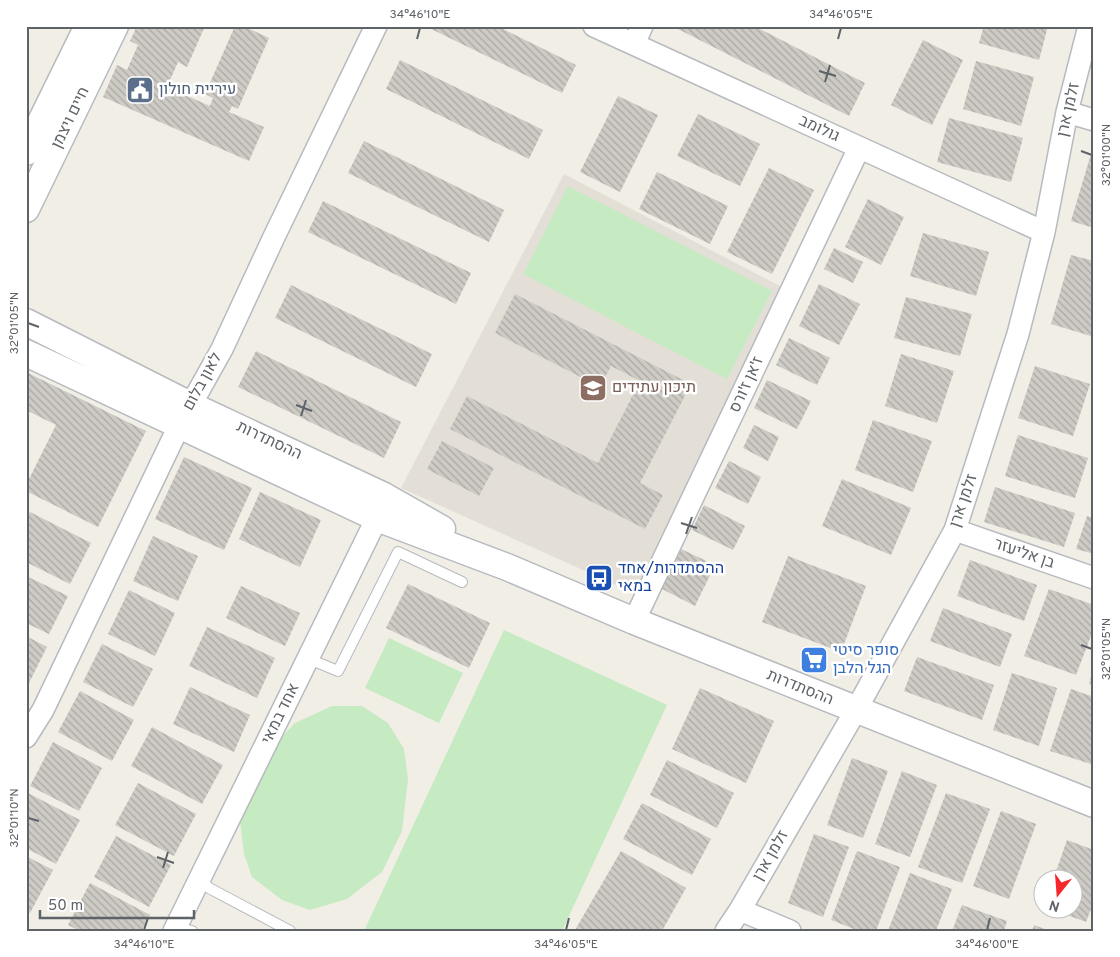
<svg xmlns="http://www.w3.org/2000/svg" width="1120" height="957" font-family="Overpass,Heebo,sans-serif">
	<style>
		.education { fill: #e3dfd7 }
		.garden { fill: #c6eac1 }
		.building { fill: url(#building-back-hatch) }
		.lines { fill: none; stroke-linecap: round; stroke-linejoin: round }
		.service-casing { stroke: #b7babe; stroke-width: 12 }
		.minor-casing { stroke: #b7babe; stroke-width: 24 }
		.tertiary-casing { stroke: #b7babe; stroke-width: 29 }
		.service { stroke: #fff; stroke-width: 10 }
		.minor { stroke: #fff; stroke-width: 21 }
		.tertiary { stroke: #fff; stroke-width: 26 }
		.ticks { fill: none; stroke: #5e6368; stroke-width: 2 }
		.labels { text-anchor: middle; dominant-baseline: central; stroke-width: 5; stroke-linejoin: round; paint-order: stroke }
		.service-label { font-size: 16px; fill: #4e5e75; stroke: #fff; text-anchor: start }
		.street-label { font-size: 16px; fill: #5e6368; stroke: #fff }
		.education-label { font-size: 16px; fill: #785e54; stroke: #fff; text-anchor: start }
		.transit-label { font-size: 16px; fill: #164399; stroke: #fff; text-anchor: start }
		.shop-label { font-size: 16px; fill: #366cbe; stroke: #fff; text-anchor: start }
		.neatline { fill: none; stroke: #5e6368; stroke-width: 2 }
		.ticks-label { font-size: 12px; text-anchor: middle; fill: #5e6368 }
	</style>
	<defs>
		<pattern id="building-back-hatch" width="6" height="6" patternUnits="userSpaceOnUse" patternTransform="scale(1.25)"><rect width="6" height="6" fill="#cecbc5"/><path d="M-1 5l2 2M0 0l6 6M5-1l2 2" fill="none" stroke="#aaa8a4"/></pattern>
	</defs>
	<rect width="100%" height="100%" fill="#f1eee6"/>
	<path class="education" d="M564 174 782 287 634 593 401 488Z"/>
	<path class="garden" d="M568 186 772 291 727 379 523 274Z
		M504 630 667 705 562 931H364Z
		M389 638 463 673 439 723 365 688Z
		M332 706H362L388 723 404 749 408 779 402 831 382 872 347 899 310 910 282 900 252 877 244 854 240 821 245 791 270 749 295 723Z"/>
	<path class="building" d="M137 26H205L187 67 178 62 167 87 210 106 213 98 205 94 235 26H243L269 38 238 109 232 106 229 112 264 127 249 161 103 97 117 65 127 70 138 45 130 41Z
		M425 26H497L576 65 562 93Z
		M672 26H754L865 83 849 116Z
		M984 26H1048L1039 60 979 43Z
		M923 40 963 60 932 125 891 105Z
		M400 60 543 130 529 159 386 89Z
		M976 61 1034 77 1021 126 963 109Z
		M618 96 658 115 620 192 580 172Z
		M698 114 760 144 740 186 677 156Z
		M949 118 1023 138 1011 182 937 162Z
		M364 141 504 210 489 242 348 173Z
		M1093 147H1094V228L1071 221Z
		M769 168 814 190 772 274 727 252Z
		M657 172 728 206 710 244 639 209Z
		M868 199 904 217 881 265 845 247Z
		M323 201 471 273 456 304 308 232Z
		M923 233 989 252 976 296 910 276Z
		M834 248 863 262 853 283 824 269Z
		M1071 255 1094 261V337L1051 324Z
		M819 284 860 304 839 345 799 326Z
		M291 285 432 354 416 387 275 318Z
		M515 294 691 384 640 483 663 495 645 529 450 429 467 396 598 463 640 381 611 366 600 387 495 333Z
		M906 297 972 314 960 356 894 338Z
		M789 338 830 358 817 385 776 365Z
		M256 351 401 422 384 458 238 387Z
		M901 354 954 371 937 423 885 406Z
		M1035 366 1090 384 1073 436 1018 418Z
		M26 372 146 431 98 527 26 491V485L56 425 26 410Z
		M767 380 811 401 797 429 754 408Z
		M873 420 932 441 913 492 855 470Z
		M754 425 779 437 768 461 743 448Z
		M1018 435 1088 458 1075 498 1005 476Z
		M442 441 494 468 479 496 427 469Z
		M184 457 252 488 224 550 155 519Z
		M729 461 761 477 748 504 715 488Z
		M842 479 911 508 891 555 822 526Z
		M995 487 1075 513 1064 547 984 522Z
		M260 492 321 520 300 567 239 539Z
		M704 505 745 526 733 550 692 530Z
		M30 512 91 543 70 584 26 562V519Z
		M1087 516 1094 518V554L1076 549Z
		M153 536 198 556 178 601 133 581Z
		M681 549 715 565 695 606 662 589Z
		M788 556 866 586 841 652 762 622Z
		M970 560 1037 585 1024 621 957 596Z
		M26 576 68 596 49 634 26 623Z
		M408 584 490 623 469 668 386 628Z
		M241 586 300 613 285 646 226 618Z
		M1049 589 1094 605V628L1076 675 1024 656Z
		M129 590 175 613 155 656 108 634Z
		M943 608 1012 634 1000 667 930 641Z
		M207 627 275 658 257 698 189 666Z
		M26 636 47 647 28 685 26 684Z
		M102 644 153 669 133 707 83 682Z
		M917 657 994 685 982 720 904 691Z
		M1093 670H1094V685L1089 684Z
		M1012 673 1057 688 1039 746 993 730Z
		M190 687 250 715 234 752 173 724Z
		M700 688 774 721 746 783 672 749Z
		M1071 689 1094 697V765L1050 751Z
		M80 691 134 720 112 761 58 732Z
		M152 727 223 765 202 804 131 766Z
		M53 742 102 768 79 811 30 786Z
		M852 758 888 771 863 838 827 825Z
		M667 760 734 793 717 828 650 795Z
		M902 771 937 785 910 857 875 844Z
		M138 783 196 814 174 856 115 825Z
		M26 792 80 820 56 864 26 848Z
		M946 793 990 809 962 883 918 867Z
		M642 803 711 839 692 875 623 839Z
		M1001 811 1036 824 1009 899 973 886Z
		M814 834 849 847 823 917 788 903Z
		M116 836 171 865 149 907 94 877Z
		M1067 840 1094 850V902L1086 922 1053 910H1072V880H1053Z
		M621 851 686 888 662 931H576L575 930Z
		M857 851 900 867 876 931H859L831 920Z
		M26 856 53 870 30 913 26 911Z
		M910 873 952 889 936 931H888Z
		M90 883 150 915 142 931H80L68 925Z
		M962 905 1007 921 1004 931H952Z
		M1034 925 1050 931H1032Z"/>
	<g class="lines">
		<g class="service-casing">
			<path id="service" d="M309 659 338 671 398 552 462 582
				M200 878 209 888 290 931
				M175 927 192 931"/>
		</g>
		<g class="minor-casing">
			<path id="minor" d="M594 26 1044 232
				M634 44 642 26
				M1067 112 1094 120
				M955 530 1094 578
				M634 621 859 148
				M26 737 43 710 179 426 222 349 273 239 376 26
				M740 910 790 931
				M174 931 377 518 382 503
				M726 931 740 910 856 710 955 530 1018 334 1044 232 1067 112 1089 26"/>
		</g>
		<g class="tertiary-casing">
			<path id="tertiary" d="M26 152 88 26
				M26 209 115 26
				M26 322 190 405 384 496 442 529
				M26 353 377 518 507 567 634 621 1094 804"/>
		</g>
		<use href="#service" class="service"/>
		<use href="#minor" class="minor"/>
		<use href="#tertiary" class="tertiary"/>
	</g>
	<path class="ticks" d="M417 39 420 28M838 39 841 28M819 71 836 76M825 82 830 65M1081 151 1092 155M28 323 39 327M296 405 312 411M301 416 306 400M681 523 697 528M686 534 692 517M1081 645 1092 649M28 818 39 821M157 857 174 863M163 868 168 852M144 930 148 918M566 930 569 918M987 930 990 918"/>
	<defs>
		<g id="civic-square" transform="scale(1.4375)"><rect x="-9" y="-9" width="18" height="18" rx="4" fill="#5c6f8a" stroke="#fff"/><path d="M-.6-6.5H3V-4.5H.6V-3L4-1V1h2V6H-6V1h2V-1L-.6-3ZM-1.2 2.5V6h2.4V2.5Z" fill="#fff"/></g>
		<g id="school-square" transform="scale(1.4375)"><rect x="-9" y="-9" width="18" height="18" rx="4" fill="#8d6e63" stroke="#fff"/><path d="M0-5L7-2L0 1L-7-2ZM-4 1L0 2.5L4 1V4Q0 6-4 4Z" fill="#fff"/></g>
		<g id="bus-square" transform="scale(1.4375)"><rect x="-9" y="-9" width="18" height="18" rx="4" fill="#1a4fb4" stroke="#fff"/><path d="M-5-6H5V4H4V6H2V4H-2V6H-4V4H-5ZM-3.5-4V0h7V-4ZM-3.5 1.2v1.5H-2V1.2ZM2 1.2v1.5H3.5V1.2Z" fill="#fff"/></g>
		<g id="supermarket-square" transform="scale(1.4375)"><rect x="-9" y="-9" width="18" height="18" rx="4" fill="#3f7fe0" stroke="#fff"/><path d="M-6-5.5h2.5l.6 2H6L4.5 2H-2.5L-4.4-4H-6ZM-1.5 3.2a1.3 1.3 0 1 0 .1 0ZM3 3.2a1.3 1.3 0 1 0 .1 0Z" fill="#fff"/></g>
	</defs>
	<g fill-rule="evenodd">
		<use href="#civic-square" x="140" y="90"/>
		<use href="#school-square" x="593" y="388"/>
		<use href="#bus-square" x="599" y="578"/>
		<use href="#supermarket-square" x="814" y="660"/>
	</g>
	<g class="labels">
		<g class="service-label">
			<text x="159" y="90">עיריית חולון</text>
		</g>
		<g class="street-label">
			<text transform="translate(1069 110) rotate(-77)">זלמן ארן</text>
			<text transform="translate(71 118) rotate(-64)">חיים ויצמן</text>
			<text transform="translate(819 129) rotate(25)">גולומב</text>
			<text transform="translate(203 382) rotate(-61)">לאון בלום</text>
			<text transform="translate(747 385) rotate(-65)">ז'אן ז'ורס</text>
			<text transform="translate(269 441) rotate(25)">ההסתדרות</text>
			<text transform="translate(964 501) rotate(-71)">זלמן ארן</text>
			<text transform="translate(1024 554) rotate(19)">בן אליעזר</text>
			<text transform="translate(800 688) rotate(22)">ההסתדרות</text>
			<text transform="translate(281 714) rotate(-64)">אחד במאי</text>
			<text transform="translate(771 856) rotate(-60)">זלמן ארן</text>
		</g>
		<g class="education-label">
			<text x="612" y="388">תיכון עתידים</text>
		</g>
		<g class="transit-label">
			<text x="618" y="569">ההסתדרות/אחד<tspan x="618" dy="18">במאי</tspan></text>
		</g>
		<g class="shop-label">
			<text x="833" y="651">סופר סיטי<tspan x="833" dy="18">הגל הלבן</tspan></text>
		</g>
	</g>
	<rect width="1120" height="957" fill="none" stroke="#ffffff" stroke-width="55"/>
	<g transform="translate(1058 894) rotate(197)"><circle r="24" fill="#ffffff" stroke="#bfc1c3"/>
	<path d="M0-4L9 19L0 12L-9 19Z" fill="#f6272c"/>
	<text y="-8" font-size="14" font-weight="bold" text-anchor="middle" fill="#5e6368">N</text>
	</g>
	<path d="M40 910v8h154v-8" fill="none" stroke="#5e6368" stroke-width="2.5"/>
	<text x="48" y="910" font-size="15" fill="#5e6368" stroke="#ffffff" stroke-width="4" paint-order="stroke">50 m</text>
	<rect x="28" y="28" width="1064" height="902" class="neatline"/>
	<g class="ticks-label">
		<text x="420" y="18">34°46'10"E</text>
		<text x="841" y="18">34°46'05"E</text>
		<text transform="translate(1106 155) rotate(-90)" y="4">32°01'00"N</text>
		<text transform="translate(14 323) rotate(-90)" y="4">32°01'05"N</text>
		<text transform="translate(1106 649) rotate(-90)" y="4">32°01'05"N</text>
		<text transform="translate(14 818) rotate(-90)" y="4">32°01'10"N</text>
		<text x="144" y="948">34°46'10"E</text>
		<text x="566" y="948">34°46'05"E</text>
		<text x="987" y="948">34°46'00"E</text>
	</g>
</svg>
